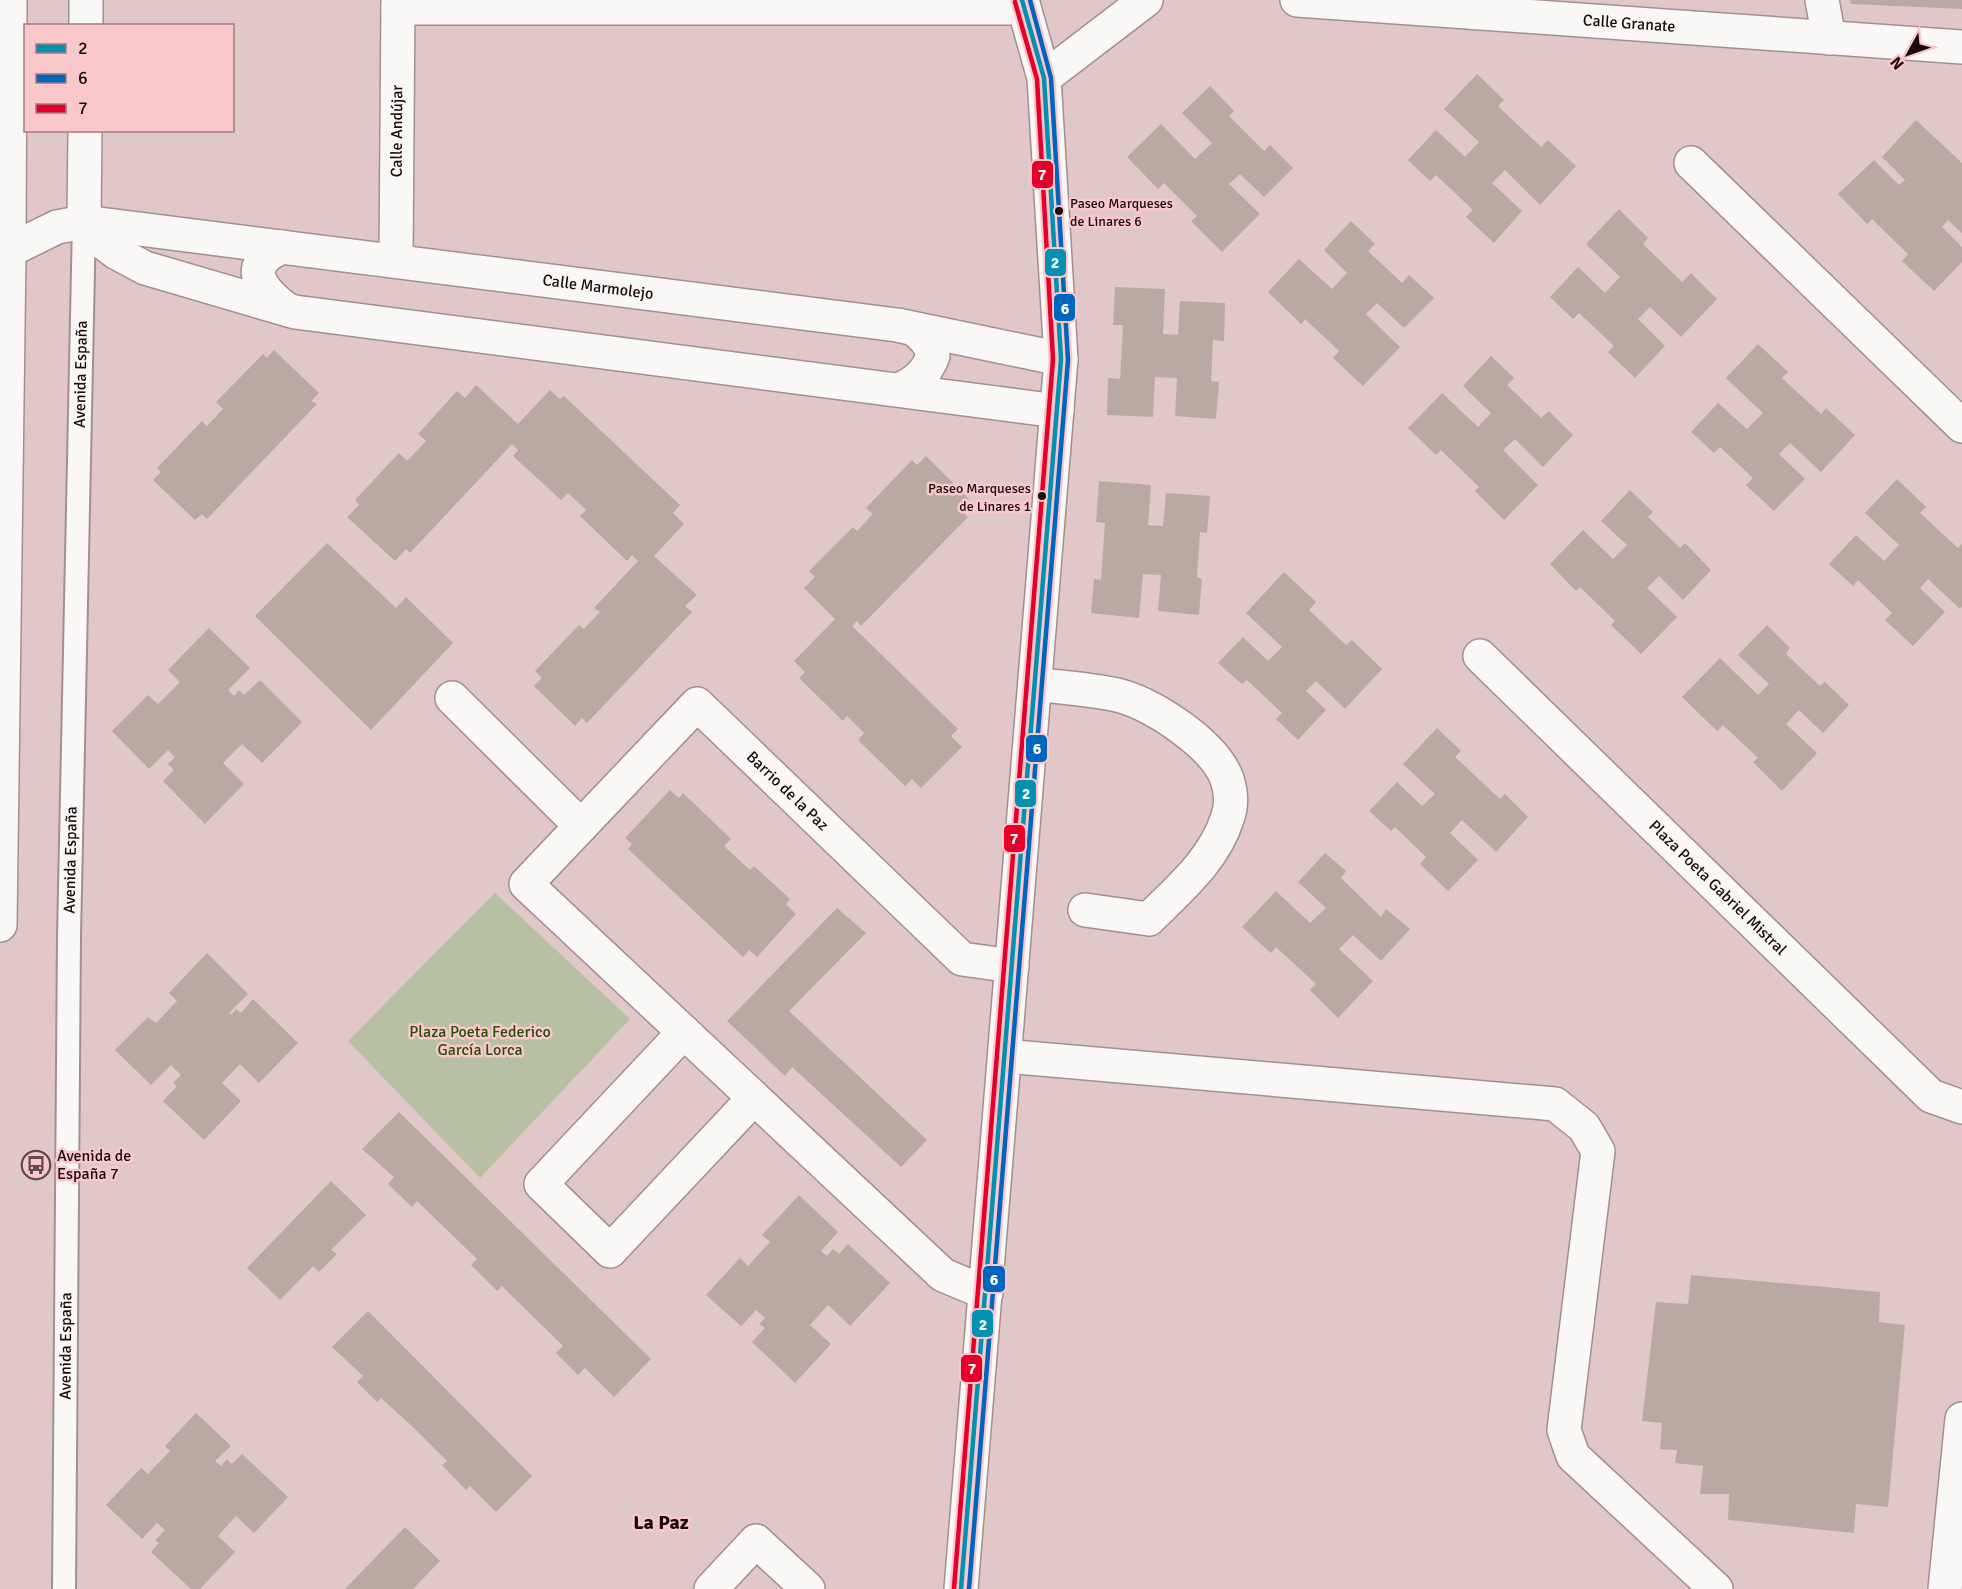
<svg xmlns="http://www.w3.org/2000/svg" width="1962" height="1589" font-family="Signika,sans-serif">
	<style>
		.green { fill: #b8c0a3 }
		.building { fill: #baa9a3 }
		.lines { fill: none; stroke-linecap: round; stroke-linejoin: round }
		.lane-casing { stroke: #a38f90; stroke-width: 26 }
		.street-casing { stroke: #a38f90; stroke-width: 36 }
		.secondary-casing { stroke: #a38f90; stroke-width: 36 }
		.lane { stroke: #faf7f7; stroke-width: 22 }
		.street { stroke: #faf7f7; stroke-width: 33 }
		.secondary { stroke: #faf7f7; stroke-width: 33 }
		.bus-1-casing { stroke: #fac8cb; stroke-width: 9 }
		.bus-2-casing { stroke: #fac8cb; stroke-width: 9 }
		.bus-3-casing { stroke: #fac8cb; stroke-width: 9 }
		.bus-1 { stroke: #0491b1; stroke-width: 4.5 }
		.bus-2 { stroke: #0065bd; stroke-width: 4.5 }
		.bus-3 { stroke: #e4002b; stroke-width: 4.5 }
		.bus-dot { fill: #1a0a0b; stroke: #fac8cb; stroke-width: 2 }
		.labels { text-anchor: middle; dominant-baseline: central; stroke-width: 5; stroke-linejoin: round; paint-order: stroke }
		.bus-label { font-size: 14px; fill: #1a0a0b; stroke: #fac8cb; text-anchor: start }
		.street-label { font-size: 16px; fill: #1a0a0b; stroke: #fac8cb }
		.park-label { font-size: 16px; fill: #264c09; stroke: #fac8cb }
		.poi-label { font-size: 16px; fill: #1a0a0b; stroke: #fac8cb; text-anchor: start }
		.quarter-label { font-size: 20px; font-weight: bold; fill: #1a0a0b; stroke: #fac8cb }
		.line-badge { stroke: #fac8cb; stroke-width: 2 }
		.badge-label { font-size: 16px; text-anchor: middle; font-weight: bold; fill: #fff }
	</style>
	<rect width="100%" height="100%" fill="#e1c7c8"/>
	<path class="green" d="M495 893 630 1019 480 1178 348 1041Z"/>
	<path class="building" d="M1850 0H1962V9L1851 4Z
		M1477 74 1504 100 1498 106 1541 147 1548 140 1576 166 1540 205 1505 170 1492 183 1522 211 1494 243 1466 217 1473 210 1436 175 1430 181 1408 160 1436 130 1465 157 1479 142 1444 109Z
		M1210 86 1234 111 1229 116 1264 151 1270 145 1293 168 1264 197 1240 174 1229 184 1260 214 1222 252 1191 221 1197 216 1164 183 1158 189 1127 157 1161 124 1195 159 1212 143 1182 113Z
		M1916 120 1962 163V233L1948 220 1942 227 1962 247V262L1934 291 1902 261 1908 254 1872 219 1867 224 1838 194 1874 160 1899 185 1905 180 1882 157Z
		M1619 209 1648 238 1643 244 1682 282 1691 273 1717 299 1681 337 1650 307 1638 319 1665 346 1635 378 1608 352 1614 346 1579 313 1573 319 1550 297 1578 267 1605 293 1620 277 1586 244Z
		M1351 221 1375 244 1368 251 1402 283 1409 275 1434 298 1404 328 1377 303 1366 314 1400 347 1363 386 1333 358 1339 351 1305 319 1301 324 1268 292 1299 259 1332 289 1347 273 1324 250Z
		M1115 287 1165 289 1163 334 1178 335 1180 301 1225 303 1224 341 1213 340 1211 381 1219 382 1216 419 1175 416 1177 378 1155 377 1153 417 1107 415 1108 378 1120 379 1123 325H1113Z
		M1758 344 1788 372 1782 378 1821 414 1826 408 1855 435 1821 472 1790 443 1779 454 1805 479 1774 511 1746 485 1753 478 1720 447 1714 453 1691 432 1718 403 1747 429 1763 413 1726 378Z
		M274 350 319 393 311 401 317 404 207 519 202 514 195 520 153 480 161 472 157 468 202 421 207 426 223 409 216 402 263 354 267 358Z
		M1491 356 1514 378 1507 385 1541 418 1549 411 1573 435 1543 467 1515 439 1503 450 1538 485 1504 520 1475 491 1479 487 1441 450 1436 455 1408 428 1442 393 1478 427 1491 413 1463 386Z
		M476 385 518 424 550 390 560 399 564 396 680 505 673 513 684 524 654 556 697 595 685 606 692 612 587 723 582 718 575 726 534 686 542 678 535 671 579 625 584 629 600 612 594 608 638 561 632 555 627 561 580 516 586 510 568 493 561 500 513 456 518 450 512 444 410 553 406 549 395 561 347 517 359 505 355 500 399 453 407 461 426 441 418 434 457 391 465 398Z
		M926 456 969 499 959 509 968 517 861 626 857 621 852 626 958 729 951 736 962 747 921 788 912 779 905 786 858 740 864 733 847 716 843 721 799 678 805 672 794 661 835 619 804 588 815 577 809 571 853 527 857 531 873 514 866 508 912 460 917 465Z
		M1897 479 1926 507 1920 513 1958 548 1962 544V606L1960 609 1928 579 1920 588 1945 612 1913 646 1885 620 1892 613 1858 580 1853 586 1829 564 1856 535 1884 561 1899 545 1865 513Z
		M1099 481 1151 485 1148 525 1163 526 1166 493 1210 496 1207 533 1200 532 1197 577 1202 579 1199 615 1158 611 1161 575 1143 574 1139 618 1091 613 1094 579 1101 580 1105 523 1096 522Z
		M1630 490 1653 512 1648 517 1680 548 1685 543 1711 570 1683 600 1659 576 1647 588 1677 617 1641 654 1611 625 1615 621 1580 587 1576 591 1550 564 1583 530 1613 559 1627 545 1601 521Z
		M327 543 396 608 406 597 453 643 371 730 255 616Z
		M1284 572 1316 602 1309 610 1346 645 1352 640 1382 669 1345 709 1316 681 1306 691 1326 710 1298 740 1276 719 1282 713 1247 680 1242 684 1218 663 1243 637 1268 661 1282 647 1246 613Z
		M1767 625 1790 648 1786 654 1820 686 1825 682 1849 705 1823 733 1799 710 1786 724 1817 753 1782 791 1753 762 1758 758 1723 725 1717 731 1682 697 1720 658 1758 695 1769 684 1738 655Z
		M209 628 250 668 228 690 234 696 239 690 244 695 260 680 302 722 262 763 242 744 223 763 244 784 205 824 163 781 174 770 168 764 175 757 168 750 149 769 112 731 148 695 158 704 180 682 168 670Z
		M1437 728 1461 751 1455 757 1500 799 1505 794 1528 817 1496 852 1462 820 1450 833 1478 860 1448 891 1420 864 1426 857 1395 827 1391 831 1369 811 1397 782 1422 806 1435 794 1403 764Z
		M670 790 679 798 683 793 731 839 724 846 750 870 754 866 790 899 786 904 796 914 757 957 749 950 743 957 628 849 632 844 625 838Z
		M1325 853 1346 871 1341 878 1381 917 1386 909 1410 929 1381 961 1353 935 1339 949 1373 981 1338 1018 1310 990 1316 984 1276 947 1271 953 1242 927 1276 891 1310 923 1326 908 1298 882Z
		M837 908 866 933 789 1011 927 1140 901 1167 792 1067 785 1076 727 1021Z
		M207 953 248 994 229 1013 231 1015 236 1009 241 1013 253 999 298 1043 259 1083 240 1064 222 1083 241 1101 204 1140 163 1101 177 1086 173 1083 181 1075 171 1065 151 1085 115 1050 148 1017 156 1023 177 1001 169 993Z
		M399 1112 651 1359 614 1397 585 1368 578 1375 556 1353 563 1346 502 1286 497 1291 471 1265 477 1259 417 1201 412 1207 388 1184 394 1177 362 1149Z
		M331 1181 366 1215 331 1250 337 1254 319 1272 313 1266 280 1300 247 1268Z
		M799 1195 838 1232 821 1251 827 1256 833 1249 839 1254 848 1244 890 1283 850 1326 828 1305 810 1325 831 1344 795 1383 752 1342 765 1328 759 1324 765 1318 756 1310 741 1326 706 1295 740 1258 748 1266 770 1242 762 1235Z
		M1691 1275 1880 1292 1879 1322 1905 1325 1888 1507 1856 1504 1854 1533 1728 1520 1729 1494H1700L1703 1466 1675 1463 1677 1450 1660 1449 1662 1423 1642 1421 1656 1302 1688 1304Z
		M368 1311 532 1476 496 1512 470 1486 466 1490 442 1465 447 1461 414 1428 381 1398 377 1402 357 1382 363 1376 332 1347Z
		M196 1413 231 1446 215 1461 221 1466 227 1459 232 1464 242 1454 288 1497 254 1533 236 1516 218 1536 235 1552 200 1589H191L151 1552 159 1543 155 1540 165 1530 157 1523 142 1539 106 1505 141 1468 148 1474 170 1451 165 1446Z
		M405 1527 440 1561 413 1589H345Z"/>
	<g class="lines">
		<g class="lane-casing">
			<g id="lane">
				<path id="s1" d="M64 1589 69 936 84 222"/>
			</g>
		</g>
		<g class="street-casing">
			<g id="street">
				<path id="s2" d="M1297 0 1962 47"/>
				<path d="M1822 0 1829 38"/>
				<path d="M398 8H1024"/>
				<path d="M1044 78 1146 0"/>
				<path d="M1691 163 1962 426"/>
				<path d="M282 247C242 265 259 288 286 309"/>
				<path id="s3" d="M396 261 398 0"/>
				<path d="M899 390C916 382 926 374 933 356 931 343 923 337 914 329"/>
				<path id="s4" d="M1480 656 1931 1096 1962 1107"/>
				<path d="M1035 684C1063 688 1093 689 1121 696 1155 706 1214 744 1227 779 1231 791 1232 806 1227 819 1214 860 1179 889 1149 919L1085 910"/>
				<path d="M452 698 581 826"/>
				<path d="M684 1032 541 1184 610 1251 754 1098"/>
				<path d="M1005 1056 1555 1104 1584 1127 1598 1151 1564 1430 1573 1456 1716 1589"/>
				<path id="s5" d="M986 1293 943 1275 526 884 697 704 962 959 1012 966"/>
				<path d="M711 1589 756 1541 808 1589"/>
				<path d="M1945 1589 1962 1419"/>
			</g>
		</g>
		<g class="secondary-casing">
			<g id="secondary">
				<path d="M86 26V0"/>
				<path d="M84 222 105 244 117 253 145 268 295 312 1057 411"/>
				<path d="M84 222 85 130"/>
				<path id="s6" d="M0 255 57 227 84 222 897 325 1061 359"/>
				<path d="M0 925 9 252 10 0"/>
				<path d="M961 1589 1061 359 1044 78 1022 0"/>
			</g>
		</g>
		<use href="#lane" class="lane"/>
		<use href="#street" class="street"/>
		<use href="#secondary" class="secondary"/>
		<g class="bus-1-casing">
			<path id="bus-1" d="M961 1589 1061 359 1044 78 1022 0"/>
		</g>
		<g class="bus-2-casing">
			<path id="bus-2" d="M969 1589 1068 360 1051 78 1030 0"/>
		</g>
		<g class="bus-3-casing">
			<path id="bus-3" d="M954 1588 1053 359 1037 79 1015 2"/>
		</g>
		<use href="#bus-1" class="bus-1"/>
		<use href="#bus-2" class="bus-2"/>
		<use href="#bus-3" class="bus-3"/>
	</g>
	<defs>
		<g id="bus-ring" transform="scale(1.5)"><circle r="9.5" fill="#fac8cb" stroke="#604c4d" stroke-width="1.5"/><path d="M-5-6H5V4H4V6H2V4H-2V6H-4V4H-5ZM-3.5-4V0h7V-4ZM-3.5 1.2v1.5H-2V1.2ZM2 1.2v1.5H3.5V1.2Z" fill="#604c4d"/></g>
	</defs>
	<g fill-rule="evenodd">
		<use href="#bus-ring" x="36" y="1165"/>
	</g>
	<g class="bus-dot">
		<circle cx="1059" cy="211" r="5"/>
		<circle cx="1042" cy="496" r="5"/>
	</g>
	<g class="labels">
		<g class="bus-label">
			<text x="1070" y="203">Paseo Marqueses<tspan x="1070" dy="18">de Linares 6</tspan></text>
			<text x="1031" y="488" text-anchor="end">Paseo Marqueses<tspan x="1031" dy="18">de Linares 1</tspan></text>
		</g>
		<g class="street-label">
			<text stroke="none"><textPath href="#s2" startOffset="333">Calle Granate</textPath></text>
			<text stroke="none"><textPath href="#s3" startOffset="130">Calle Andújar</textPath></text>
			<text stroke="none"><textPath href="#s6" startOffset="609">Calle Marmolejo</textPath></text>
			<text stroke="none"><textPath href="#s1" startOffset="1215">Avenida España</textPath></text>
			<text stroke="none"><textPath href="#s5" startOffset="992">Barrio de la Paz</textPath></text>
			<text stroke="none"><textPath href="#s1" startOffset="729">Avenida España</textPath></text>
			<text stroke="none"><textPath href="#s4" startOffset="332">Plaza Poeta Gabriel Mistral</textPath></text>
			<text stroke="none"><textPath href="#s1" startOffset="243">Avenida España</textPath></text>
		</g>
		<g class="park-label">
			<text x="480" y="1032">Plaza Poeta Federico<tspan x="480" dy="18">García Lorca</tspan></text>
		</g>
		<g class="poi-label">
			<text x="57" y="1156">Avenida de<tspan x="57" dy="18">España 7</tspan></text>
		</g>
		<g class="quarter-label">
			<text x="661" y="1522">La Paz</text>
		</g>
	</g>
	<g class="line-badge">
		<rect x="1031" y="160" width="23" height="29" rx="6" fill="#e4002b"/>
		<rect x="1044" y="248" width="23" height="29" rx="6" fill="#0491b1"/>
		<rect x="1053" y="293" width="23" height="29" rx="6" fill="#0065bd"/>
		<rect x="1025" y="734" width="23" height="29" rx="6" fill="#0065bd"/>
		<rect x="1014" y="779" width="23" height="29" rx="6" fill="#0491b1"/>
		<rect x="1003" y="824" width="23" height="29" rx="6" fill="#e4002b"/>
		<rect x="982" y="1265" width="24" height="28" rx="6" fill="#0065bd"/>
		<rect x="971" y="1309" width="23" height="29" rx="6" fill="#0491b1"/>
		<rect x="960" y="1354" width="23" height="29" rx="6" fill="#e4002b"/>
	</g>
	<g class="badge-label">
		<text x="1042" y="180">7</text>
		<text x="1055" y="268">2</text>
		<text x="1065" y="314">6</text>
		<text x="1037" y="754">6</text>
		<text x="1026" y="799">2</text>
		<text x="1014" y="844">7</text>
		<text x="994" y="1285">6</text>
		<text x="983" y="1330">2</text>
		<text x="972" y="1374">7</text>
	</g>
	<rect x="24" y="24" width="210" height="108" fill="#fac8cb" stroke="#a07c7e" stroke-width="1.5"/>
	<rect x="36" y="44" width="30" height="9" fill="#0491b1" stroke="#a07c7e" stroke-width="1.5"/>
	<text x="78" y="54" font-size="18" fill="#1a0a0b">2</text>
	<rect x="36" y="74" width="30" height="9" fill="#0065bd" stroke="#a07c7e" stroke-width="1.5"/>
	<text x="78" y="84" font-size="18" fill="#1a0a0b">6</text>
	<rect x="36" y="104" width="30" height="9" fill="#e4002b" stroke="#a07c7e" stroke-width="1.5"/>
	<text x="78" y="114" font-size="18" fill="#1a0a0b">7</text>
	<g transform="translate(1908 54) rotate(230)" stroke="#fac8cb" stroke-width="4.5" paint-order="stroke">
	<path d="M0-4.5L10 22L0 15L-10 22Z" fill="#1a0a0b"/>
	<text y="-9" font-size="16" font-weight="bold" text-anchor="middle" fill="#1a0a0b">N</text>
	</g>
</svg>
